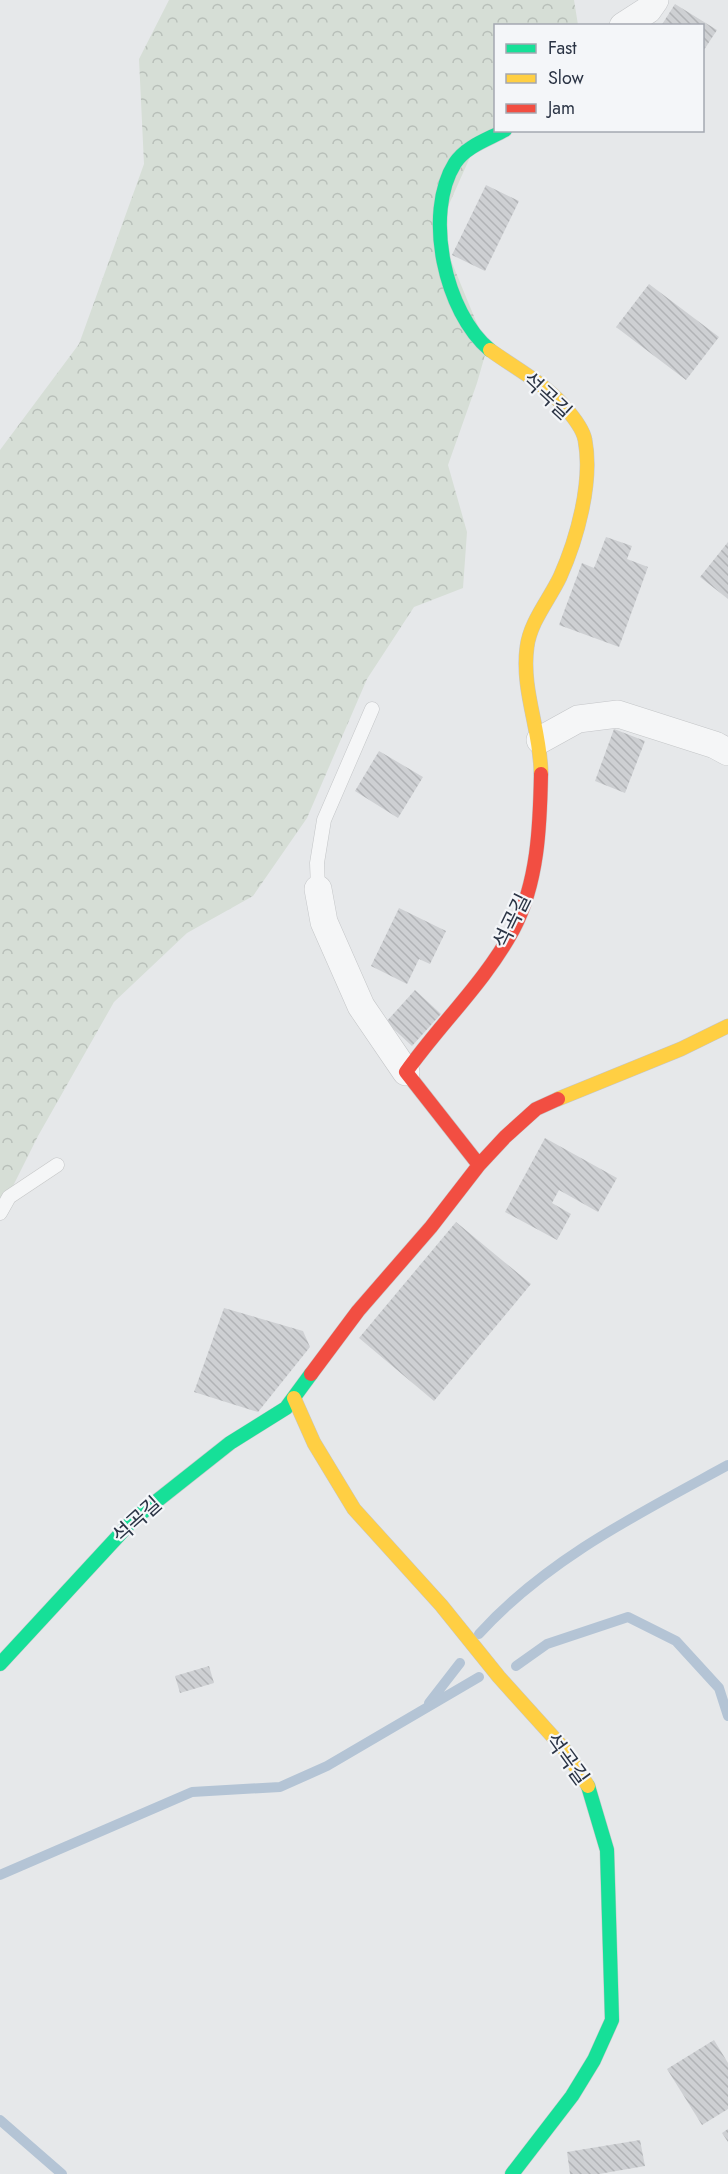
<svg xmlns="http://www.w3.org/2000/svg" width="728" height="2174" font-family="Jost,'Noto Sans KR',sans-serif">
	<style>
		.forest { fill: url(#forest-crowns) }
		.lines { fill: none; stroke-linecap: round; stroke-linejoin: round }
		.stream { stroke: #b4c4d5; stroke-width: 10 }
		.building { fill: url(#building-back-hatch) }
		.lane-casing { stroke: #c4c6c8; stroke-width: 15 }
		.street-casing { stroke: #c4c6c8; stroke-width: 28 }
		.fast-casing { stroke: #c4c6c8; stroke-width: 15 }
		.slow-casing { stroke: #c4c6c8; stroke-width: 15 }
		.jam-casing { stroke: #c4c6c8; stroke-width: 15 }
		.lane { stroke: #f5f6f7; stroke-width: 14 }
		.street { stroke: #f5f6f7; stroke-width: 27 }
		.fast { stroke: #16e098; stroke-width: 14 }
		.slow { stroke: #ffcf43; stroke-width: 14 }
		.jam { stroke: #f24e42; stroke-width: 14 }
		.labels { text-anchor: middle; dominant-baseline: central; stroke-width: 4.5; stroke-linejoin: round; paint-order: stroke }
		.street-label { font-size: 21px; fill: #2b3445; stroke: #f4f6f9 }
	</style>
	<defs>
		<pattern id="forest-crowns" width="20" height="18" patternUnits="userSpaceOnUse" patternTransform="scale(1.5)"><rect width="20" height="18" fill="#d6ded6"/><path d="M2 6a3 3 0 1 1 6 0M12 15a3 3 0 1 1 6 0" fill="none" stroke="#b8bfb9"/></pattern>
		<pattern id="building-back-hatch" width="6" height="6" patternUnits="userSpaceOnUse" patternTransform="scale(1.5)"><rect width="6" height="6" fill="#ced0d3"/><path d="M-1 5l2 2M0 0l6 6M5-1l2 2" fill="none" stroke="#b1b3b6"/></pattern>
	</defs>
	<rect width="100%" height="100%" fill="#e6e8ea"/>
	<path class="forest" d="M169 0H574L578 25 496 26V130L475 146 438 229 487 348 477 383 448 465 467 532 463 588 414 607 367 679 307 818 253 896 187 933 114 1002 38 1136 0 1212V450L79 344 144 164 139 59Z"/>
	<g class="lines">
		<path class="stream" d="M479 1634C547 1559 640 1513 728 1465
			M516 1666 547 1644 628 1617 676 1641 719 1688 728 1716
			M429 1703 460 1663
			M0 1875 192 1792 280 1787 327 1766 479 1677
			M0 2120 62 2174"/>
	</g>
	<path class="building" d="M675 4 717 30 702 53V26H661Z
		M486 185 519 201 485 271 452 255Z
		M649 284 719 337 686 380 616 327Z
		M606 537 632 546 627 559 648 567 619 647 559 625 582 563 594 568Z
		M728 542V599L700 577Z
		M614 729 645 741 625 793 595 781Z
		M379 751 423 777 398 818 355 791Z
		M399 908 446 931 430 964 419 959 407 984 371 966Z
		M415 990 441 1014 412 1046 386 1022Z
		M545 1138 617 1178 598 1212 559 1190 552 1203 571 1214 557 1240 505 1212Z
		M456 1222 531 1284 434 1401 359 1338Z
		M224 1308 303 1331 310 1347 258 1412 194 1392Z
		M209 1666 214 1683 180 1693 175 1676Z
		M714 2040 728 2063V2109L702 2125 667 2069Z
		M728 2129V2142L722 2133Z
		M640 2140 645 2166 599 2174H570L567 2152Z"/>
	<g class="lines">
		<g class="lane-casing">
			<path id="lane" d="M318 889 317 863 324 820 372 709
				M0 1213 9 1197 57 1165"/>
		</g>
		<g class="street-casing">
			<path id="street" d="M623 26 648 10 655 0
				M540 740 578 719 618 714 715 745 728 752
				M318 889 324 922 361 1006 406 1072"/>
		</g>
		<g class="fast-casing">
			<path id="fast" d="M490 350C445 313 423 214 455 163 466 146 489 139 505 130
				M0 1664 134 1519 230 1443 286 1408 311 1374
				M512 2174 572 2096 594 2060 612 2020 607 1850 588 1786"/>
		</g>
		<g class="slow-casing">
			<path id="slow" d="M490 350C515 368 542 382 563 405 571 414 583 428 585 440 593 482 577 539 560 577 549 600 530 622 527 647 521 690 541 731 541 774
				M558 1099 681 1049 728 1026
				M294 1398 314 1443 354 1509 441 1605 499 1677 564 1749 588 1786"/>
		</g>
		<g class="jam-casing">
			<path id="jam" d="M479 1165 406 1072C440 1024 485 982 513 930 538 883 540 826 541 774
				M311 1374 358 1311 431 1227 479 1165 505 1137 536 1109 558 1099"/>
		</g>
		<use href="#lane" class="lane"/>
		<use href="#street" class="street"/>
		<use href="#fast" class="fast"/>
		<use href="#slow" class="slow"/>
		<use href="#jam" class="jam"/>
	</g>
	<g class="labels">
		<g class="street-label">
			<text transform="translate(547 396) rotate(43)">석곡길</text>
			<text transform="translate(512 921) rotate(-64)">석곡길</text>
			<text transform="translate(137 1520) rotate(-42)">석곡길</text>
			<text transform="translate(567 1759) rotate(54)">석곡길</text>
		</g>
	</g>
	<rect x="494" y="24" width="210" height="108" fill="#f4f6f9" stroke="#a4a8b1" stroke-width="1.5"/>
	<rect x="506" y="44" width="30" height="9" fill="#16e098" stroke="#a4a8b1" stroke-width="1.5"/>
	<text x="548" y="54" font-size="18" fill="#2b3445">Fast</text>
	<rect x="506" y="74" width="30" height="9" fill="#ffcf43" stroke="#a4a8b1" stroke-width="1.5"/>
	<text x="548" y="84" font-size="18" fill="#2b3445">Slow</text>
	<rect x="506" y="104" width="30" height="9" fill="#f24e42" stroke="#a4a8b1" stroke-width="1.5"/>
	<text x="548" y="114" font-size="18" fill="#2b3445">Jam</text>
</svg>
